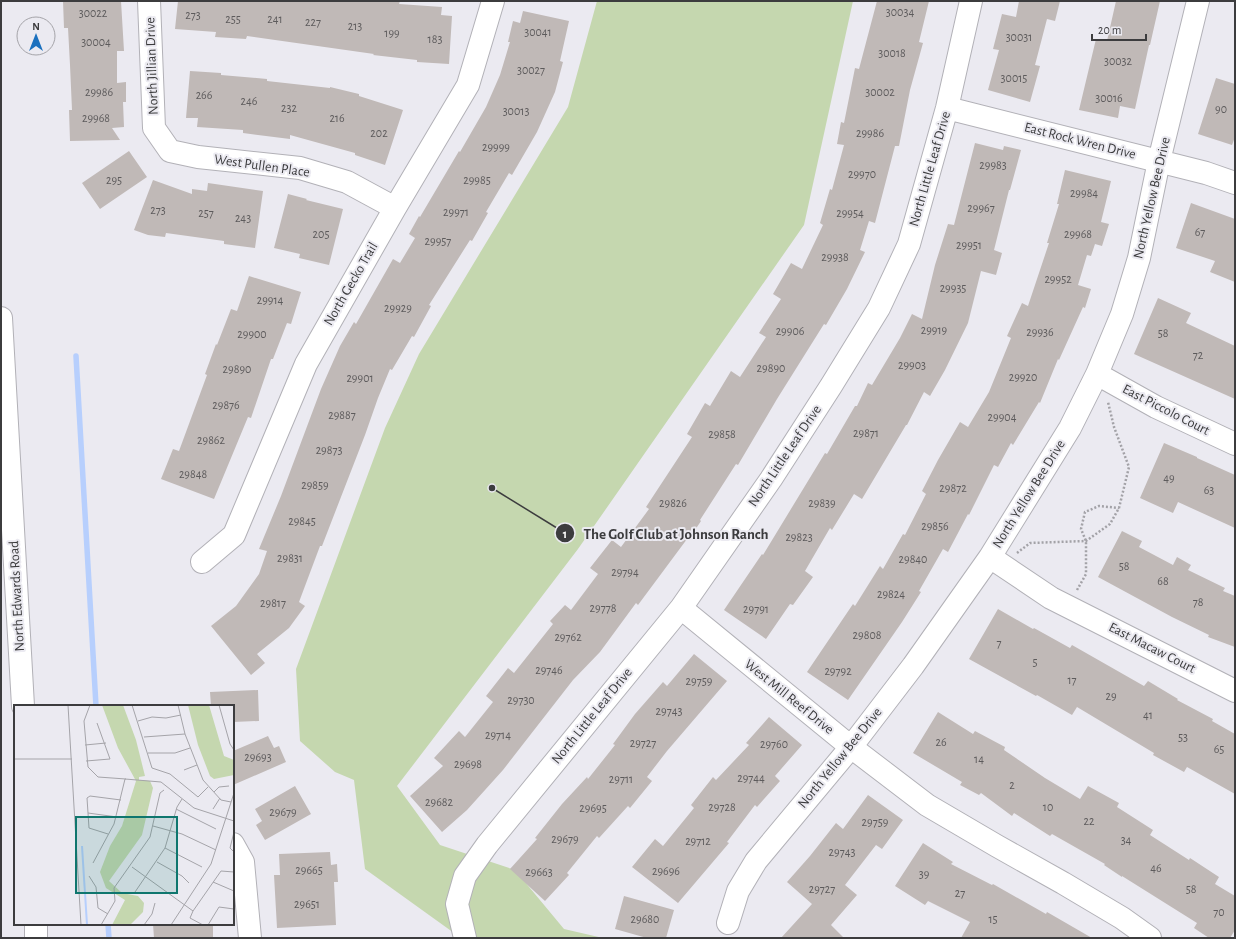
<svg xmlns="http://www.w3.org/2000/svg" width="1236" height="939" font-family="'Alegreya Sans',sans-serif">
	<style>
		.green { fill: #c5d7af }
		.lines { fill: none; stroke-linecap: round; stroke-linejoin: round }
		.stream { stroke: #b7cffd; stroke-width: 5.5 }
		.building { fill: #c0b9b7 }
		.minor-casing { stroke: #b2b1b7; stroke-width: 24 }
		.path { stroke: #a3a2a7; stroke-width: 2.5; stroke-dasharray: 2 2; stroke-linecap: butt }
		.minor { stroke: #fff; stroke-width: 22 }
		.labels { text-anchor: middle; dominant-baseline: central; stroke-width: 4; stroke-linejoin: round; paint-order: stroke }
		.number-label { font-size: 12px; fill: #5d5b5c }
		.street-label { font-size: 14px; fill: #3c3c3e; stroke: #ebeaf1 }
		.inset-river { fill: none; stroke: #b7cffd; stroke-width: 2 }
		.inset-road { fill: none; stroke: #a5a4a9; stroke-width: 1 }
		.view { fill: #0f766e; fill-opacity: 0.15; stroke: #0f766e; stroke-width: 2 }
		.inset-edge { fill: none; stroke: #3c3c3e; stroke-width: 2 }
		.leader { fill: none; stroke: #3c3c3e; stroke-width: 1.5 }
		.callout-dot { fill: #3c3c3e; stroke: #ebeaf1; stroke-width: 1.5 }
		.mark-label { font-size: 12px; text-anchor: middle; font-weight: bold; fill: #fff }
		.callout-label { font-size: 15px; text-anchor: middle; font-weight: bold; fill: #3c3c3e; stroke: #ebeaf1; stroke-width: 4; stroke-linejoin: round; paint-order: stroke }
	</style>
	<rect width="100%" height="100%" fill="#ebeaf1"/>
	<path class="green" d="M597 1H853L804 225 578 549 397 786 440 845 515 870 564 929 603 938H461L365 869 354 780 335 772 300 741 296 669 385 428 419 354 568 107Z"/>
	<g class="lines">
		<path class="stream" d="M76 356 96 706
			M108 924 109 938"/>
	</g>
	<path class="building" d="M63 1H121L124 51H117V83L126 82V102H123L124 127 112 128 120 140 70 141 69 110H72L70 65 68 28H64Z
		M178 1H400L399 4 442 7 441 15 452 16 449 64 417 62V60L373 55 374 54 247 36 246 39 215 37 216 32 175 29Z
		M877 1H929L919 42 923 43 910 90 899 146H895L875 223 869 221 860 250 865 252 847 289 826 325 824 324 777 399 738 465 736 464 700 520 701 521 691 536 690 535 638 605 636 603 600 652 573 680 503 770 467 810 442 832 410 796 443 766 434 758 459 731 465 737 493 702 486 696 508 668 514 673 553 624 550 621 565 605 571 610 598 574 590 568 612 540 621 547 649 509 646 507 692 437 687 434 705 403 710 406 731 371 740 377 766 337 759 333 781 299 773 294 791 263 802 269 823 225 820 223 830 189 832 190 844 145 837 144 841 122 844 123 855 68 859 69Z
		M1019 1H1060L1055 21 1047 19 1035 65 1040 66 1030 102 988 90 999 50 993 49 1002 14 1016 17Z
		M1116 1H1160L1150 45H1149L1135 109 1120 106 1118 118 1079 110 1096 39 1107 41Z
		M523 11 569 21 560 61 563 62 555 92 537 132 512 175 509 173 486 212 488 213 472 241 470 240 429 305 431 306 414 337 412 336 392 370 390 369 378 398 365 435 322 546H320L299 602 305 606 289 628 257 654 265 663 251 675 211 626 236 606 259 574 267 551 259 549 281 496 321 389 340 346 354 322 356 324 393 259 400 263 415 238 409 234 419 216 420 217 459 151 460 152 486 107 500 75 510 42H508L513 21 520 23Z
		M190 71 221 73V75L267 79V81L330 88V87L359 94V96L403 110 385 165 355 155V153L290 135V139L243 133V130L197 127 198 118H186Z
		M1216 78 1235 84V137L1232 145 1198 134Z
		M975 143 1003 150 1004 146 1021 150 1010 190H1009L994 250 1002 253 996 275 981 271 968 323 945 370 930 396 924 392 907 425H906L862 499 854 494 832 530 830 528 805 571 813 577 793 605 790 604 766 639 724 610 762 554 763 555 825 453 827 454 855 406H857L868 383 872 385 900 338 912 314 922 319 935 265 948 224 954 225Z
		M129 151 147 177 100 209 82 183Z
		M1065 170 1111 181 1101 222 1109 224 1102 246 1095 244 1091 256 1087 255 1078 285 1091 289 1085 308 1083 307 1059 360 1058 359 1040 403 1039 402 1013 445 1011 443 998 467 994 465 969 515 968 514 948 552 943 549 919 591 921 592 902 622 848 700 807 672 853 604 855 606 880 566 883 569 903 534 905 535 926 494 922 491 938 460 960 422 968 427 989 392 1011 338 1007 336 1022 303 1028 306 1049 243H1047L1059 204H1057Z
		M153 180 192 194V189L207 191 208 183 263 191 255 248 224 244V241L166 233 165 237 148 235 134 230Z
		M288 194 307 199 306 200 343 209 329 265 299 258 300 254 274 248Z
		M1191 203 1235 219V282L1210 272 1215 261 1176 248Z
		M249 276 301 292 291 324 287 323 273 359H271L251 418 248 417 214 499 161 479 173 449 179 451 207 375 205 374 216 344 217 345 231 309 237 311Z
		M1158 298 1191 313 1186 323 1235 346V399L1134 354Z
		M1164 443 1197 457V458L1235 475V528L1178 502 1173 513 1140 498Z
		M1122 531 1142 541 1139 547 1173 565 1177 557 1191 565 1188 570 1225 588 1223 591 1235 596V647L1208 637 1209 635 1172 617 1098 577Z
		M998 609 1033 629 1034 628 1070 648 1072 645 1144 686 1148 681 1178 699 1177 700 1213 719 1212 721 1235 734V794L1187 767 1184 772 1153 755 1154 753 1077 707 1072 715 1037 695 1036 696 969 659Z
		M694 654 727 681 667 751 647 777 652 781 630 808 628 806 599 838 597 836 567 873 569 875 545 901 510 869 537 839 535 838 562 804 587 777 588 779 615 745 613 744 635 714 663 682 667 686Z
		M258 690 259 721 233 722V706H211L210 692Z
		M938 712 973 734 975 731 1005 747 1004 750 1045 778 1080 799 1088 786 1119 803 1117 807 1153 830 1150 835 1189 860 1190 858 1219 877 1215 884 1235 896V930L1230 938H1209L1194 928 1197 923 1122 876V877L1104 865 1105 864 1052 834 1050 836 1014 813 1012 816 981 793 979 795 960 785 962 782 913 753Z
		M769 717 802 745 775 776 780 781 757 807 755 805 727 842 729 843 678 903 632 867 655 839 663 846 694 808 691 805 713 777 716 780 749 745 746 743Z
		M268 736 274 748 279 746 286 762 233 785V751Z
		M295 786 311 814 265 840 256 825 262 821 255 809Z
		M868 795 903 820 882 849 876 845 845 885 857 895 831 925 844 938H781L812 904 787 882 810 856 836 823 843 829Z
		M923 843 953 862 951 864 992 885 993 884 1046 914 1047 912 1092 938H961L970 922 928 901 925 905 895 886Z
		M330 852 331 865 337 864 338 882H334L336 925 277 928 274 875H280L279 854Z
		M624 896 674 910 666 938H647L615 929Z
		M153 924H213V938H154Z"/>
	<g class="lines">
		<g class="minor-casing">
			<path id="minor" d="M149 1 154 128 170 151 198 157 300 168 347 182 395 208
				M947 108 1206 173 1235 183
				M1 318 23 706
				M1097 374 1156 407 1235 444
				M990 557 1051 598 1235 691
				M202 562 234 535 306 364 395 208 468 85 493 1
				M681 608 851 747 927 805 997 846 1063 883 1122 918 1150 938
				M233 844 243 862 250 938
				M728 923 738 891 756 861 851 747 913 666 990 557 1070 428 1097 374 1122 314 1139 258 1159 161 1198 1
				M36 924V938
				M465 938 457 904 465 876 487 845 681 608 771 479 831 386 879 308 909 244 947 108 971 1"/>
		</g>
		<path class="path" d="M1017 553 1030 543 1086 541 1110 524 1119 508 1129 467 1114 427 1108 402
			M1077 590 1086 574V541L1081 529 1085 512 1099 506 1119 508"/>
		<use href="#minor" class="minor"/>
	</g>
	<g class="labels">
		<g class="number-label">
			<text x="900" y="12">30034</text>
			<text x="93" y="13">30022</text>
			<text x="193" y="15">273</text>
			<text x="233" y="19">255</text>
			<text x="275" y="19">241</text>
			<text x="313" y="22">227</text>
			<text x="355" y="26">213</text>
			<text x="538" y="32">30041</text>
			<text x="392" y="33">199</text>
			<text x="1019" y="37">30031</text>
			<text x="435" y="39">183</text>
			<text x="96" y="42">30004</text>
			<text x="892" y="53">30018</text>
			<text x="1118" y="61">30032</text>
			<text x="531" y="70">30027</text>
			<text x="1014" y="78">30015</text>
			<text x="99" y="92">29986</text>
			<text x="880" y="92">30002</text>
			<text x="204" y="95">266</text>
			<text x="1109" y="98">30016</text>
			<text x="249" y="101">246</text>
			<text x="289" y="108">232</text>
			<text x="1221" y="109">90</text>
			<text x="516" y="111">30013</text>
			<text x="96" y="118">29968</text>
			<text x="337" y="118">216</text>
			<text x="379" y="133">202</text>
			<text x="870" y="133">29986</text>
			<text x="496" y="147">29999</text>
			<text x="993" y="165">29983</text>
			<text x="862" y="174">29970</text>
			<text x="114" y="180">295</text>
			<text x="477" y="180">29985</text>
			<text x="1084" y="193">29984</text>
			<text x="981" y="208">29967</text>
			<text x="158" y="210">273</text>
			<text x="456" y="212">29971</text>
			<text x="206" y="213">257</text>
			<text x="850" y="213">29954</text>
			<text x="243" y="218">243</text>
			<text x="1200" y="232">67</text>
			<text x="321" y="234">205</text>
			<text x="1078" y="234">29968</text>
			<text x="438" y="241">29957</text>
			<text x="969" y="245">29951</text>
			<text x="835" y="257">29938</text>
			<text x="1058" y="279">29952</text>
			<text x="953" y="288">29935</text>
			<text x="270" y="300">29914</text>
			<text x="398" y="308">29929</text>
			<text x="934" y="330">29919</text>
			<text x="790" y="331">29906</text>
			<text x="1040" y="332">29936</text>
			<text x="1163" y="333">58</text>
			<text x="252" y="334">29900</text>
			<text x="1198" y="355">72</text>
			<text x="912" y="365">29903</text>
			<text x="771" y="368">29890</text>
			<text x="237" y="369">29890</text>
			<text x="1023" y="377">29920</text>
			<text x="360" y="378">29901</text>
			<text x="226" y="405">29876</text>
			<text x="342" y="415">29887</text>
			<text x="1002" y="417">29904</text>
			<text x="866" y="433">29871</text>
			<text x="722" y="434">29858</text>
			<text x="211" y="440">29862</text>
			<text x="329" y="450">29873</text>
			<text x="193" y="474">29848</text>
			<text x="1169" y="478">49</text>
			<text x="315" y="485">29859</text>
			<text x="953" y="488">29872</text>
			<text x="1209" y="490">63</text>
			<text x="673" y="503">29826</text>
			<text x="822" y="503">29839</text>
			<text x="302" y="521">29845</text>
			<text x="935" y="526">29856</text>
			<text x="799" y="537">29823</text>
			<text x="290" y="558">29831</text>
			<text x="913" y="559">29840</text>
			<text x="1124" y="566">58</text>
			<text x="625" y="572">29794</text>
			<text x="1163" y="581">68</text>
			<text x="891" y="594">29824</text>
			<text x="1198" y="602">78</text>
			<text x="273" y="603">29817</text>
			<text x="603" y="608">29778</text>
			<text x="756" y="609">29791</text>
			<text x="867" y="635">29808</text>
			<text x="568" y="637">29762</text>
			<text x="999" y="643">7</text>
			<text x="1035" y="662">5</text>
			<text x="549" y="670">29746</text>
			<text x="838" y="671">29792</text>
			<text x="1072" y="680">17</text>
			<text x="699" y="681">29759</text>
			<text x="1111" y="696">29</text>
			<text x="521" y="700">29730</text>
			<text x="669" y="711">29743</text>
			<text x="1148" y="715">41</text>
			<text x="498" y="735">29714</text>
			<text x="1183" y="737">53</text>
			<text x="941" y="742">26</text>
			<text x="643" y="743">29727</text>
			<text x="774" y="744">29760</text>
			<text x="1219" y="749">65</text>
			<text x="258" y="757">29693</text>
			<text x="979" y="759">14</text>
			<text x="468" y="764">29698</text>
			<text x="751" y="778">29744</text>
			<text x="621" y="779">29711</text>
			<text x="1012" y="785">2</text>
			<text x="439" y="802">29682</text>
			<text x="722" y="807">29728</text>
			<text x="1048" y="807">10</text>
			<text x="593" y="808">29695</text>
			<text x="283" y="812">29679</text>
			<text x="1089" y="821">22</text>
			<text x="875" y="822">29759</text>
			<text x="565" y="839">29679</text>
			<text x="1126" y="840">34</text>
			<text x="698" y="841">29712</text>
			<text x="842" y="852">29743</text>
			<text x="1156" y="868">46</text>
			<text x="309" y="870">29665</text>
			<text x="666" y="871">29696</text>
			<text x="539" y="872">29663</text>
			<text x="924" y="874">39</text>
			<text x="822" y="889">29727</text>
			<text x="1191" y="889">58</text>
			<text x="960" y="893">27</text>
			<text x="307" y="904">29651</text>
			<text x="1219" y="912">70</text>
			<text x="645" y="919">29680</text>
			<text x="993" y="919">15</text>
		</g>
		<g class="street-label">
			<text transform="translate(152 66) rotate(-92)">North Jillian Drive</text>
			<text transform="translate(1080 141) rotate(14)">East Rock Wren Drive</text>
			<text transform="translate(262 166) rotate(8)">West Pullen Place</text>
			<text transform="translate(930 169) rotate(-74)">North Little Leaf Drive</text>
			<text transform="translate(1152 198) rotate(-77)">North Yellow Bee Drive</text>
			<text transform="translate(351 284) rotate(-60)">North Gecko Trail</text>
			<text transform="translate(1166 410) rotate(27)">East Piccolo Court</text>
			<text transform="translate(785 456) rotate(-56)">North Little Leaf Drive</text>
			<text transform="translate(1029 494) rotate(-58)">North Yellow Bee Drive</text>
			<text transform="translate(17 596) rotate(-93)">North Edwards Road</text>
			<text transform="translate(1152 648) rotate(27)">East Macaw Court</text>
			<text transform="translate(789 697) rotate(39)">West Mill Reef Drive</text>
			<text transform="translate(592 716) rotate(-51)">North Little Leaf Drive</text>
			<text transform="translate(840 758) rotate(-51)">North Yellow Bee Drive</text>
		</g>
	</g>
	<g transform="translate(14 705)">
		<rect width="220" height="220" fill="#ebeaf1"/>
		<path d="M88 0H109L122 35 131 71 125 72V75L136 76 139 83 128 130 95 176 108 188 124 191 130 198 129 207 116 220H98L111 195 92 183 86 167 96 141 108 121 122 76 104 43ZM174 0H195L210 51 220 55V70L200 74 196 71 184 40Z" fill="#c5d7af"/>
		<path class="inset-river" d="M68 141 73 220"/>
		<path class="inset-road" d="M54 0 67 220M76 0 70 16 74 62 84 72 112 74M118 0 138 63 156 69 184 92 194 82M164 0 171 29 189 75 207 95 217 97M205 0 216 39 220 45M124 16 138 12 152 13 167 10M130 32 171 29M71 40 92 38M134 48H161L176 43M0 54H58M72 56 96 54 83 18M170 65 183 60M111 74 147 77 180 103 220 116M200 87 205 82 215 81M162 104 202 124M199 104 206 93M74 108 103 112M139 121 168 129 202 145M220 127 216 143 220 147M94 129 75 123 73 93 76 91 107 95M151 143 188 162M143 157 168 171 175 178M79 158 100 119 111 74M118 162 179 206M75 171 82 182 84 203 94 209M199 177 220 186M121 187 151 143 163 102 168 94M87 220 101 196 100 183 136 132 146 88 150 85M130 220 138 209 141 198M157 220 197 159 220 88M189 220 176 213 179 206 207 166 220 167M194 220 205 202 220 204"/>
		<path class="view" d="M62 112H163V188H62Z"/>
		<rect width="220" height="220" class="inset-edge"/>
	</g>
	<path class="leader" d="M492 488L565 533"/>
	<g class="callout-dot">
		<circle cx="492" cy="488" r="4"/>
		<circle cx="565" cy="533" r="10"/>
	</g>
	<g class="mark-label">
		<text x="565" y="538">1</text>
	</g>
	<g class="callout-label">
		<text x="676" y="539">The Golf Club at Johnson Ranch</text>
	</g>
	<rect width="1236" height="939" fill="none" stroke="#3c3c3e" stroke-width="4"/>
	<g transform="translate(36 36)"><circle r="19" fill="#ebeaf1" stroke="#a5a4a9"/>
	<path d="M0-3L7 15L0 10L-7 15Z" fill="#1b70be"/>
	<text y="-6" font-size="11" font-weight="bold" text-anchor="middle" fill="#3c3c3e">N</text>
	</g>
	<path d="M1092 34v6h54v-6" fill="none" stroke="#3c3c3e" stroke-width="2"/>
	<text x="1098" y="34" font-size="12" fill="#3c3c3e" stroke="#ebeaf1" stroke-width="3" paint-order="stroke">20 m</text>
</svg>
